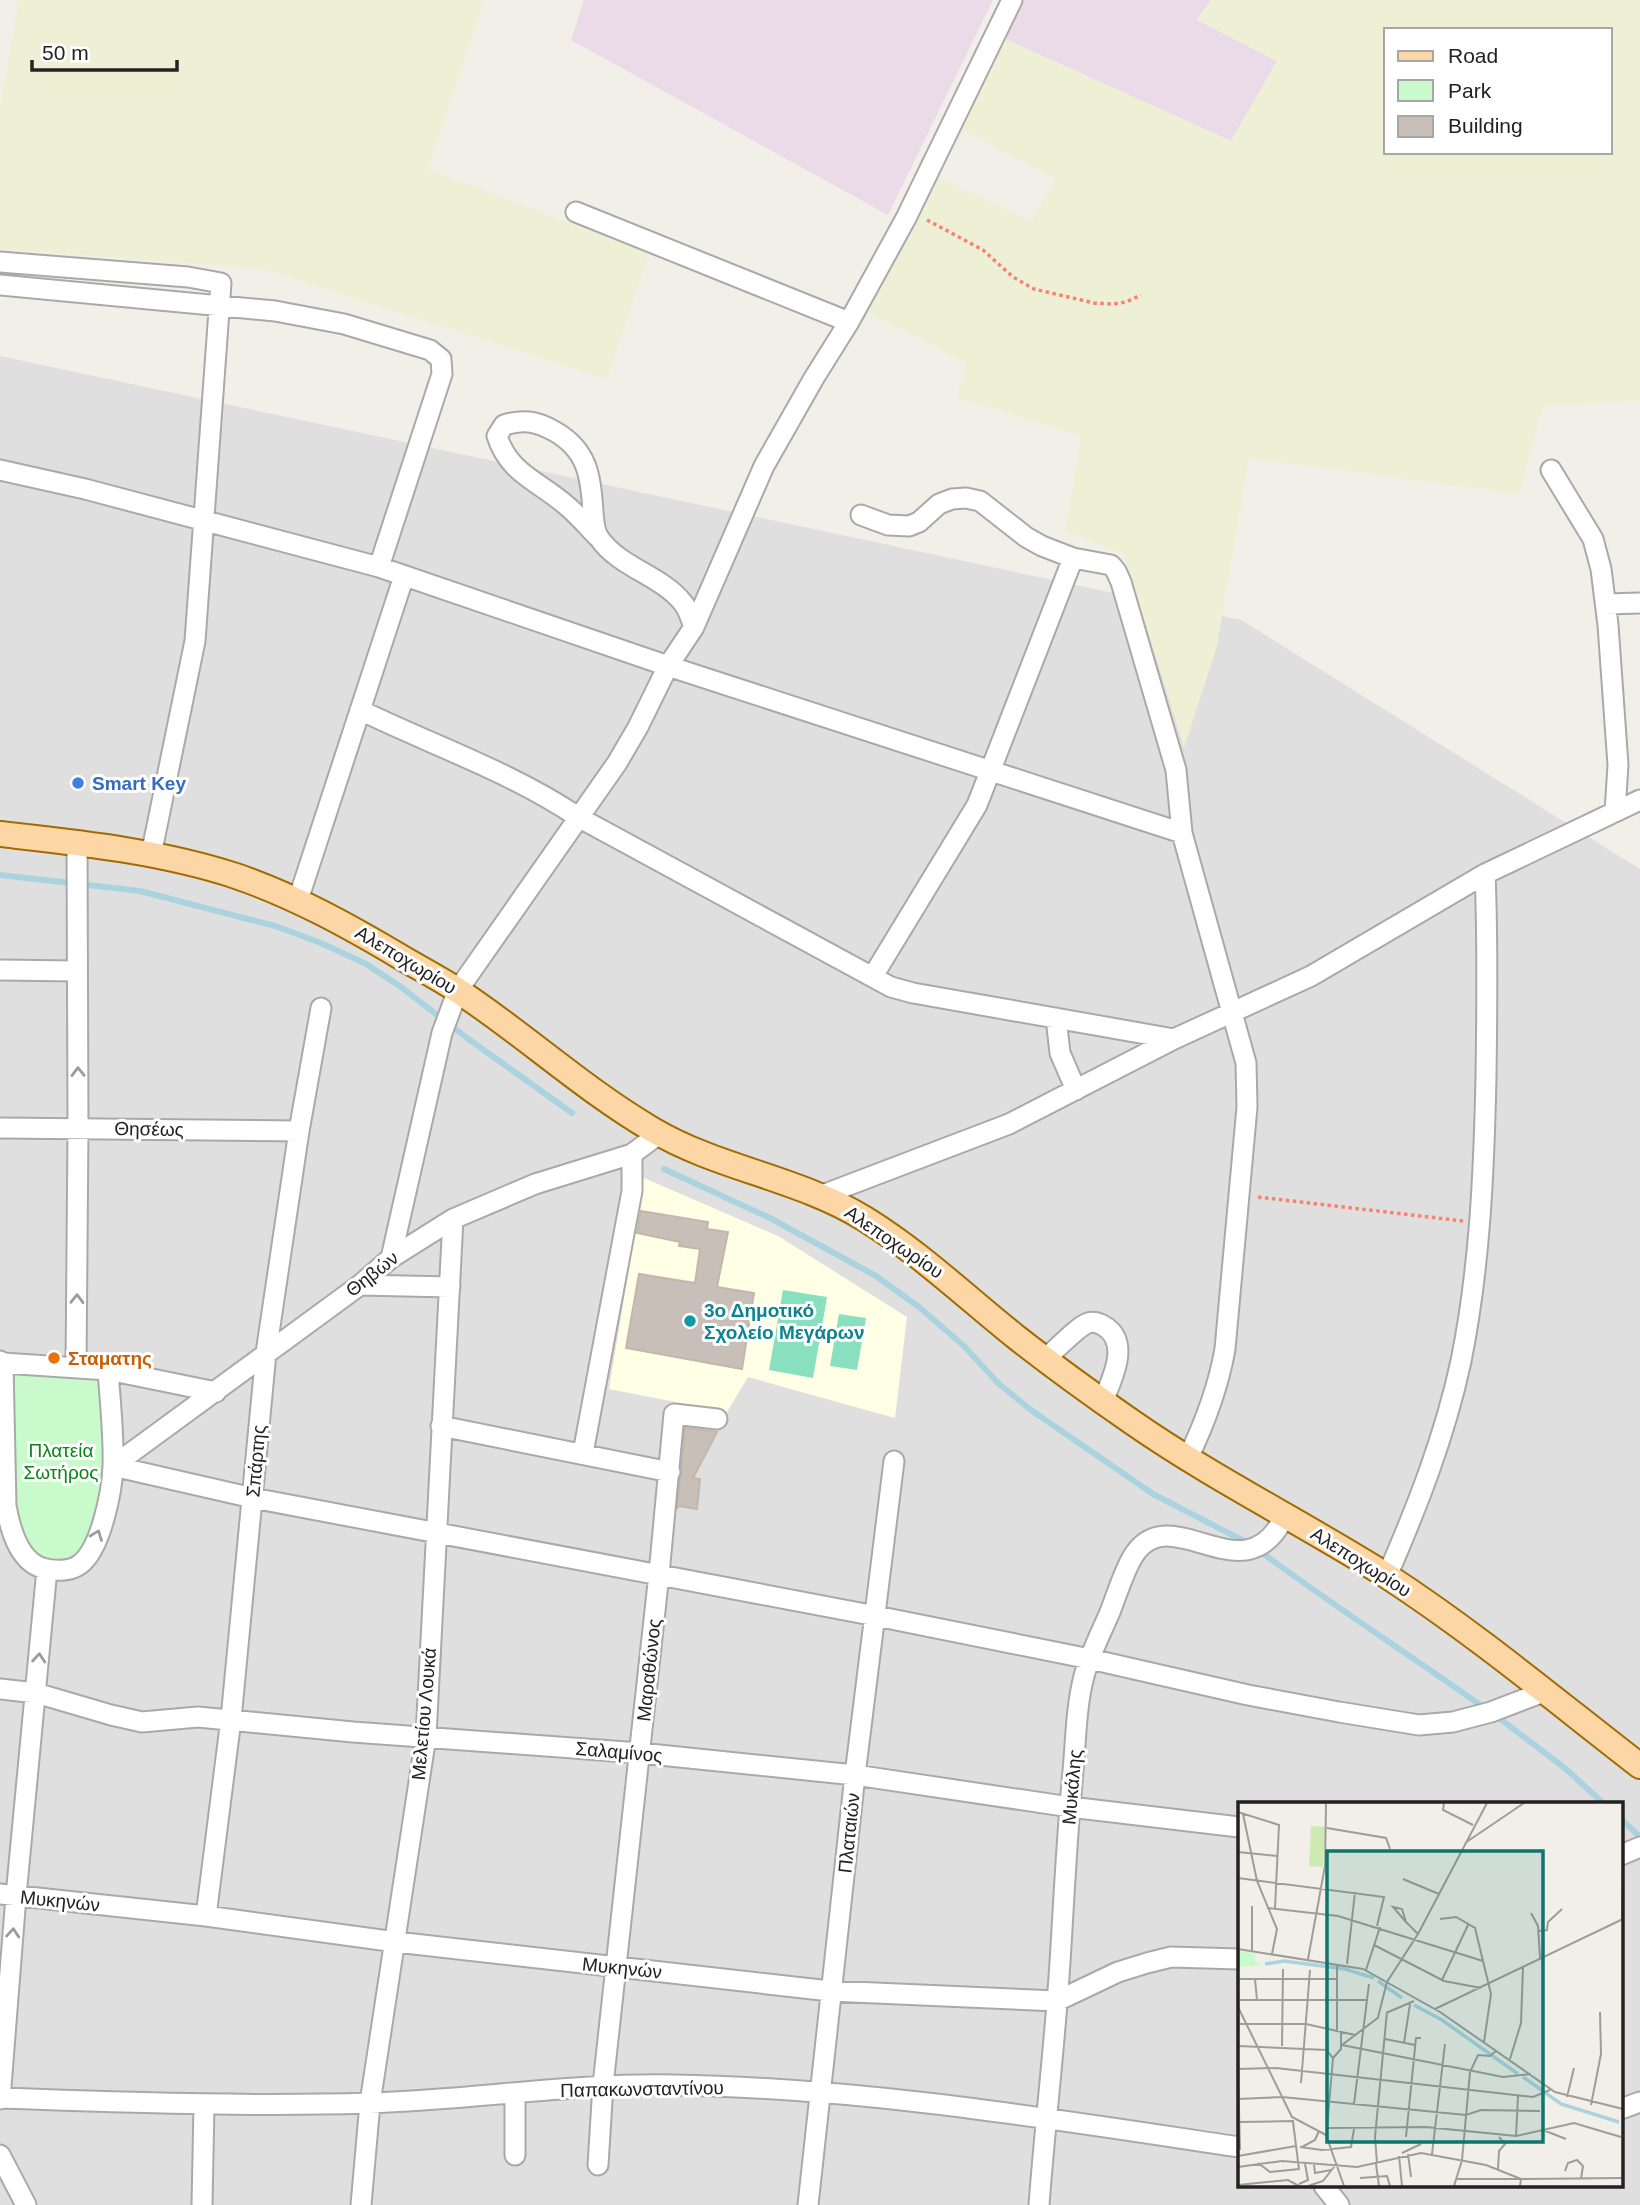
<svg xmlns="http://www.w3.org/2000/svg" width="1640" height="2205" font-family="Helvetica,sans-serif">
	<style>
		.residential { fill: #e0dfdf; fill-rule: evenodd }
		.industrial { fill: #ebdbe8 }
		.education { fill: #ffffe5 }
		.farmland { fill: #eef0d5; fill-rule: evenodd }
		.park { fill: #c8facc }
		.pitch { fill: #88e0be }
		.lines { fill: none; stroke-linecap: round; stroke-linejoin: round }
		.stream { stroke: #aad3df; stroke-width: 6 }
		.building { fill: #c7bfb8; stroke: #c4b6ab; stroke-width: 2 }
		.minor-casing { stroke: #a9a9a9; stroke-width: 23 }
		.major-casing { stroke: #a06b00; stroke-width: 28 }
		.path { stroke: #fa8072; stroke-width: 3.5; stroke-dasharray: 3.5 3.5; stroke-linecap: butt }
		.minor { stroke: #fff; stroke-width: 19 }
		.major { stroke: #fcd6a4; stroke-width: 24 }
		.oneway { stroke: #9c9c9c }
		.shop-dot { fill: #3f7fe0; stroke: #fff; stroke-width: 2.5 }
		.culture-dot { fill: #0f9aa8; stroke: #fff; stroke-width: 2.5 }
		.food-dot { fill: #e8710a; stroke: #fff; stroke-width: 2.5 }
		.labels { text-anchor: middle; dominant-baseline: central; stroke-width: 6; stroke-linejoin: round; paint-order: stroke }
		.shop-label { font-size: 19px; font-weight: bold; fill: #366cbe; stroke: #fff; text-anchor: start }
		.street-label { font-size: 19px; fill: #222; stroke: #fff }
		.culture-label { font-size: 19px; font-weight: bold; fill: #0d838f; stroke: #fff; text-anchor: start }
		.food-label { font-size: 19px; font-weight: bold; fill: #c56008; stroke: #fff; text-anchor: start }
		.park-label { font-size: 19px; fill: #0c8416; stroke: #fff }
		.inset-river { fill: none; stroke: #aad3df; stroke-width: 3.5 }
		.inset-road { fill: none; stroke: #9f9d99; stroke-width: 2 }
		.view { fill: #0f766e; fill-opacity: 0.15; stroke: #0f766e; stroke-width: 3.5 }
		.inset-edge { fill: none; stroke: #222; stroke-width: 3.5 }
	</style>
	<rect width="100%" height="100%" fill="#f2efe9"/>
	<path class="residential" d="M0 356 1241 620 1640 869V2205H0ZM1239 1804H1621V2186H1239Z"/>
	<path class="industrial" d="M584 0H993L888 215 571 40Z
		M1024 0H1211L1197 20 1277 61 1231 141 1005 39Z"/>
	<path class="education" d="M644 1178 778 1236 907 1317 895 1418 748 1377 727 1412 609 1389Z"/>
	<path class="farmland" d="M17 0H484L428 169 649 253 607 379 263 269 0 249V104L17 12Z
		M1211 0H1640V401L1543 405 1519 494 1249 458 1217 646 1184 748 1124 554 1065 531 1081 436 956 397 967 364 862 309 934 174 1031 222 1056 179 957 127 1005 39 1231 141 1277 61 1197 19ZM1386 30H1610V152H1386Z"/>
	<path class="park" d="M11 1368 105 1372 107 1501 76 1560 51 1563 37 1560 17 1532 13 1498Z"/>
	<path class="pitch" d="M783 1290 827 1297 813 1378 769 1370Z
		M839 1314 866 1318 857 1370 830 1366Z"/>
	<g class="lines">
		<path class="stream" d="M0 875 140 891 275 926 321 943 366 964 401 987 467 1038 572 1113
			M664 1169 770 1218 876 1276 919 1307 964 1346 999 1384 1031 1410 1153 1494 1248 1543
			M1257 1549C1332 1605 1410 1655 1486 1709
			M1495 1715 1566 1769 1604 1804
			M1621 1819 1640 1837"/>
	</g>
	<path class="building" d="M641 1211 708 1222 707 1229 728 1232 717 1287 754 1293 742 1369 626 1348 639 1274 695 1283 700 1249 679 1246 680 1242 637 1233Z
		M685 1428 717 1432 693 1478 700 1479 697 1509 679 1506 677 1508Z"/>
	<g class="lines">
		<g class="minor-casing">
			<path id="minor" d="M576 212 849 322
				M0 262 188 277 221 283 195 641 151 855
				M0 285 275 311 344 324 430 350 441 359 442 374 379 567
				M0 470 85 489 379 567 668 666 1182 833
				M1551 470 1593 539 1601 569 1608 625 1618 765 1615 812
				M861 515 888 525 909 526 919 522 939 504 952 499 966 498 980 501 1026 537 1042 546 1073 558 1111 565 1116 571 1121 582 1176 770 1182 833 1246 1063 1247 1107 1225 1349C1218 1389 1205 1423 1187 1460
				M598 537C588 527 578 515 567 506 539 481 509 474 497 436L504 425C523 419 536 421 554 431 588 450 591 477 593 512 594 521 594 531 599 538 620 568 661 575 683 603 689 610 691 620 694 627
				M1606 604 1640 603
				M360 710C432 745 511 772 578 817L891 987 913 993 1174 1039
				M298 900 404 576
				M0 970 76 971
				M873 976 977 805 1073 558
				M1056 1018 1060 1053 1076 1090
				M0 1128 299 1131
				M820 1196 1009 1124 1174 1039 1311 976 1485 874 1640 800
				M391 1258 442 1033 458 990 617 763 638 727 668 666 694 627 764 466 814 378 849 322 906 218 1012 0
				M360 1285 450 1287
				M1046 1358C1056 1350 1077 1327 1088 1323 1094 1321 1099 1323 1104 1326 1131 1342 1112 1379 1103 1401
				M0 1361 3 1363 108 1370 216 1392
				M3 1363 6 1506C10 1528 18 1560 42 1568 53 1571 69 1572 79 1565 101 1550 112 1491 113 1466 114 1434 110 1401 108 1370
				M76 1368 78 1128 77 842
				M441 1426 670 1472
				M583 1453 632 1191V1154
				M113 1466 253 1498 876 1616 1090 1659 1248 1695 1339 1712 1419 1725 1453 1722 1491 1712 1546 1691
				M113 1466 360 1285 391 1258 453 1219 535 1184 632 1154 659 1134
				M1387 1576C1417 1507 1445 1436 1461 1361 1480 1267 1484 1171 1486 1076 1487 1009 1488 941 1485 874
				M0 1689 36 1693 111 1715 142 1722 198 1717 353 1732 640 1753 855 1775 1070 1807 1239 1827
				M1621 1855 1640 1847
				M0 1894 206 1916 396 1942 830 1991 1057 2001 1118 1972 1147 1963 1171 1957 1239 1959
				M206 1916 231 1719 266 1353 299 1131 321 1008
				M515 2094V2155
				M0 2098C123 2102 246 2107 369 2103 471 2100 572 2083 674 2085 864 2088 1052 2119 1239 2147
				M0 2099 16 1896 47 1569
				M1621 2109 1640 2102
				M0 2155 26 2205
				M598 2165 603 2085 659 1574 674 1414 717 1419
				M1324 2186 1339 2205
				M202 2205 204 2105
				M361 2205 370 2103 426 1736 453 1219
				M808 2205 855 1775 894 1461
				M1039 2205C1045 2124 1055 2043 1060 1962 1064 1898 1067 1834 1073 1771 1076 1739 1076 1707 1084 1676 1090 1654 1101 1633 1110 1612 1117 1594 1123 1574 1132 1558 1169 1493 1245 1602 1285 1515"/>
		</g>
		<g class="major-casing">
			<path id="major" d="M0 834C79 843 160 851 236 876 294 896 347 925 399 956 419 968 439 978 457 990 524 1034 583 1089 653 1130 719 1169 799 1178 865 1219 920 1253 966 1297 1016 1337 1053 1366 1093 1395 1132 1422 1214 1479 1303 1523 1387 1576 1476 1634 1556 1701 1640 1766"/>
		</g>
		<path class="path" d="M927 220 983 250 1013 277 1034 289 1094 303 1113 304 1126 302 1141 295
			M1258 1197 1463 1221"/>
		<use href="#minor" class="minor"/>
		<use href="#major" class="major"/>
	</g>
	<defs><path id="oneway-chevron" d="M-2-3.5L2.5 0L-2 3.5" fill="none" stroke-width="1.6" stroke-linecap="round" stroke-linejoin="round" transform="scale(1.75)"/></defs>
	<g class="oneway">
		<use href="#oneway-chevron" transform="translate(78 1072) rotate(-91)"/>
		<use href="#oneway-chevron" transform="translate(77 1299) rotate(-89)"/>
		<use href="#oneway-chevron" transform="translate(97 1535) rotate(-69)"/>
		<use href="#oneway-chevron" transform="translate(39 1658) rotate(-85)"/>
		<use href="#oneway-chevron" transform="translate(13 1933) rotate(-85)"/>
	</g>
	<circle class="shop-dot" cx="78" cy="783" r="7"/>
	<circle class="culture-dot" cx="690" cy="1321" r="7"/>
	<circle class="food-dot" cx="54" cy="1358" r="7"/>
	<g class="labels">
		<g class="shop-label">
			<text x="92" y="783">Smart Key</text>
		</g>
		<g class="street-label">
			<text transform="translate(406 960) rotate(31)">Αλεποχωρίου</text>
			<text transform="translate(149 1129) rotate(1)">Θησέως</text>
			<text transform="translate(894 1242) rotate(34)">Αλεποχωρίου</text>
			<text transform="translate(372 1274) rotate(-38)">Θηβών</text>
			<text transform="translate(256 1461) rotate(-85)">Σπάρτης</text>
			<text transform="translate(1361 1562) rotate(32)">Αλεποχωρίου</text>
			<text transform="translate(649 1670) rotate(-84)">Μαραθώνος</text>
			<text transform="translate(424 1714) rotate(-85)">Μελετίου Λουκά</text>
			<text transform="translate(619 1752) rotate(5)">Σαλαμίνος</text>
			<text transform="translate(1072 1787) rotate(-85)">Μυκάλης</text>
			<text transform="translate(849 1833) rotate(-84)">Πλαταιών</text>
			<text transform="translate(60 1901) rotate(6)">Μυκηνών</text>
			<text transform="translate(622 1968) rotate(6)">Μυκηνών</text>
			<text transform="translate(642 2089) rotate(-1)">Παπακωνσταντίνου</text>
		</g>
		<g class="culture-label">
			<text x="704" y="1310">3ο Δημοτικό<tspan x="704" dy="22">Σχολείο Μεγάρων</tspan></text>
		</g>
		<g class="food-label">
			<text x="68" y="1358">Σταματης</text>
		</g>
		<g class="park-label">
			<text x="61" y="1450">Πλατεία<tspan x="61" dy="22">Σωτήρος</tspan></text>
		</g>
	</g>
	<g transform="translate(1238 1802)">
		<rect width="385" height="385" fill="#f2efe9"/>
		<path d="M73 24 87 25 85 65 71 64Z" fill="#cdebb0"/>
		<path d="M0 149 17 151V159L25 163 0 165Z" fill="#c8facc"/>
		<path class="inset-river" d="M27 162 46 159 107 167 136 176M140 179 164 196M176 203 204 218 280 272M285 275 323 302 381 320"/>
		<path class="inset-road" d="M206 1 205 8 235 23M0 10 41 23 37 106M5 12 19 79 39 127 34 152M89 26 148 36 152 47M227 41 286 1M0 50 39 54M0 76 146 95 139 124M165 77 201 92M14 104V150M29 106 100 114 245 159M293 111 300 124 302 156M202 117 218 115 237 126 253 192 246 240M384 118 385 64M168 120 155 105 164 107 168 120 180 132M301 129 309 128 310 120 324 107M136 143 206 179 243 186M0 147 125 167 202 210 317 290 385 307M70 157 87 64 88 1M109 162 117 90M128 168 142 125M0 177H99M17 177 19 198M204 178 230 123M0 198H128M0 205 54 315 88 333M197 207 385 117M148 211 176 199M140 215 149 180 180 132 249 1M0 222H68L117 233M99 230V162M147 237 177 243M166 241 172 202M104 243 265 275 293 272M104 243 141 215M0 244 89 248M44 244 45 167M95 256 103 247V230M272 257 283 221 285 165M0 267 38 266 295 295 312 288M0 268 2 348M63 281 72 168M329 295 336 266M0 297 44 295 228 313 243 308 302 309M116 302 131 182M353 303 363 252 362 210M385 310V338M1 320 56 319M89 326 188 325 278 334 336 321 383 335M89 326 95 256 90 250 89 229M305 328 328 337M88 333 106 384M278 334 280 294M168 335 178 236H183M62 345 84 348 113 345 116 327M64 345 77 338 81 329M164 351 183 342M170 352 173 375M194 352 207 242M0 354 58 344M161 354 164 384M20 361 32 370 61 367 55 320M139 361 137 335 149 210M138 362 141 384M76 363 77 371 93 368M0 365 44 359 119 365 183 351 248 363 283 377 385 376M260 367 261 349 267 342 261 335M327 369 330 361 339 358 345 364 343 377M122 376 149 374 152 384M218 377H283L282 384M61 382 70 378 67 362M0 383 50 378 61 384M70 384 85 379 99 361M216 384 224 358 232 270 240 253 252 254 258 249"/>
		<path class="view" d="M89 49H305V340H89Z"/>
		<rect width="385" height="385" class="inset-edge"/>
	</g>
	<rect x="1384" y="28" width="228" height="126" fill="#ffffff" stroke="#a7a7a7" stroke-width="2"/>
	<rect x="1398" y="51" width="35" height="10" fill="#fcd6a4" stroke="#a7a7a7" stroke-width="2"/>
	<text x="1448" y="63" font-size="21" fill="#222222">Road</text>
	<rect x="1398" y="80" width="35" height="21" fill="#c8facc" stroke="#a7a7a7" stroke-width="2"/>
	<text x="1448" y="98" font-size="21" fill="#222222">Park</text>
	<rect x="1398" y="116" width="35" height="21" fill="#c7bfb8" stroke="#a7a7a7" stroke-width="2"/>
	<text x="1448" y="133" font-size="21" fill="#222222">Building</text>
	<path d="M32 60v10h145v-10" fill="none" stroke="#222222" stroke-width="3.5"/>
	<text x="42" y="60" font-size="21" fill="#222222" stroke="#ffffff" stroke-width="5" paint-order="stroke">50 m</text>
</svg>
